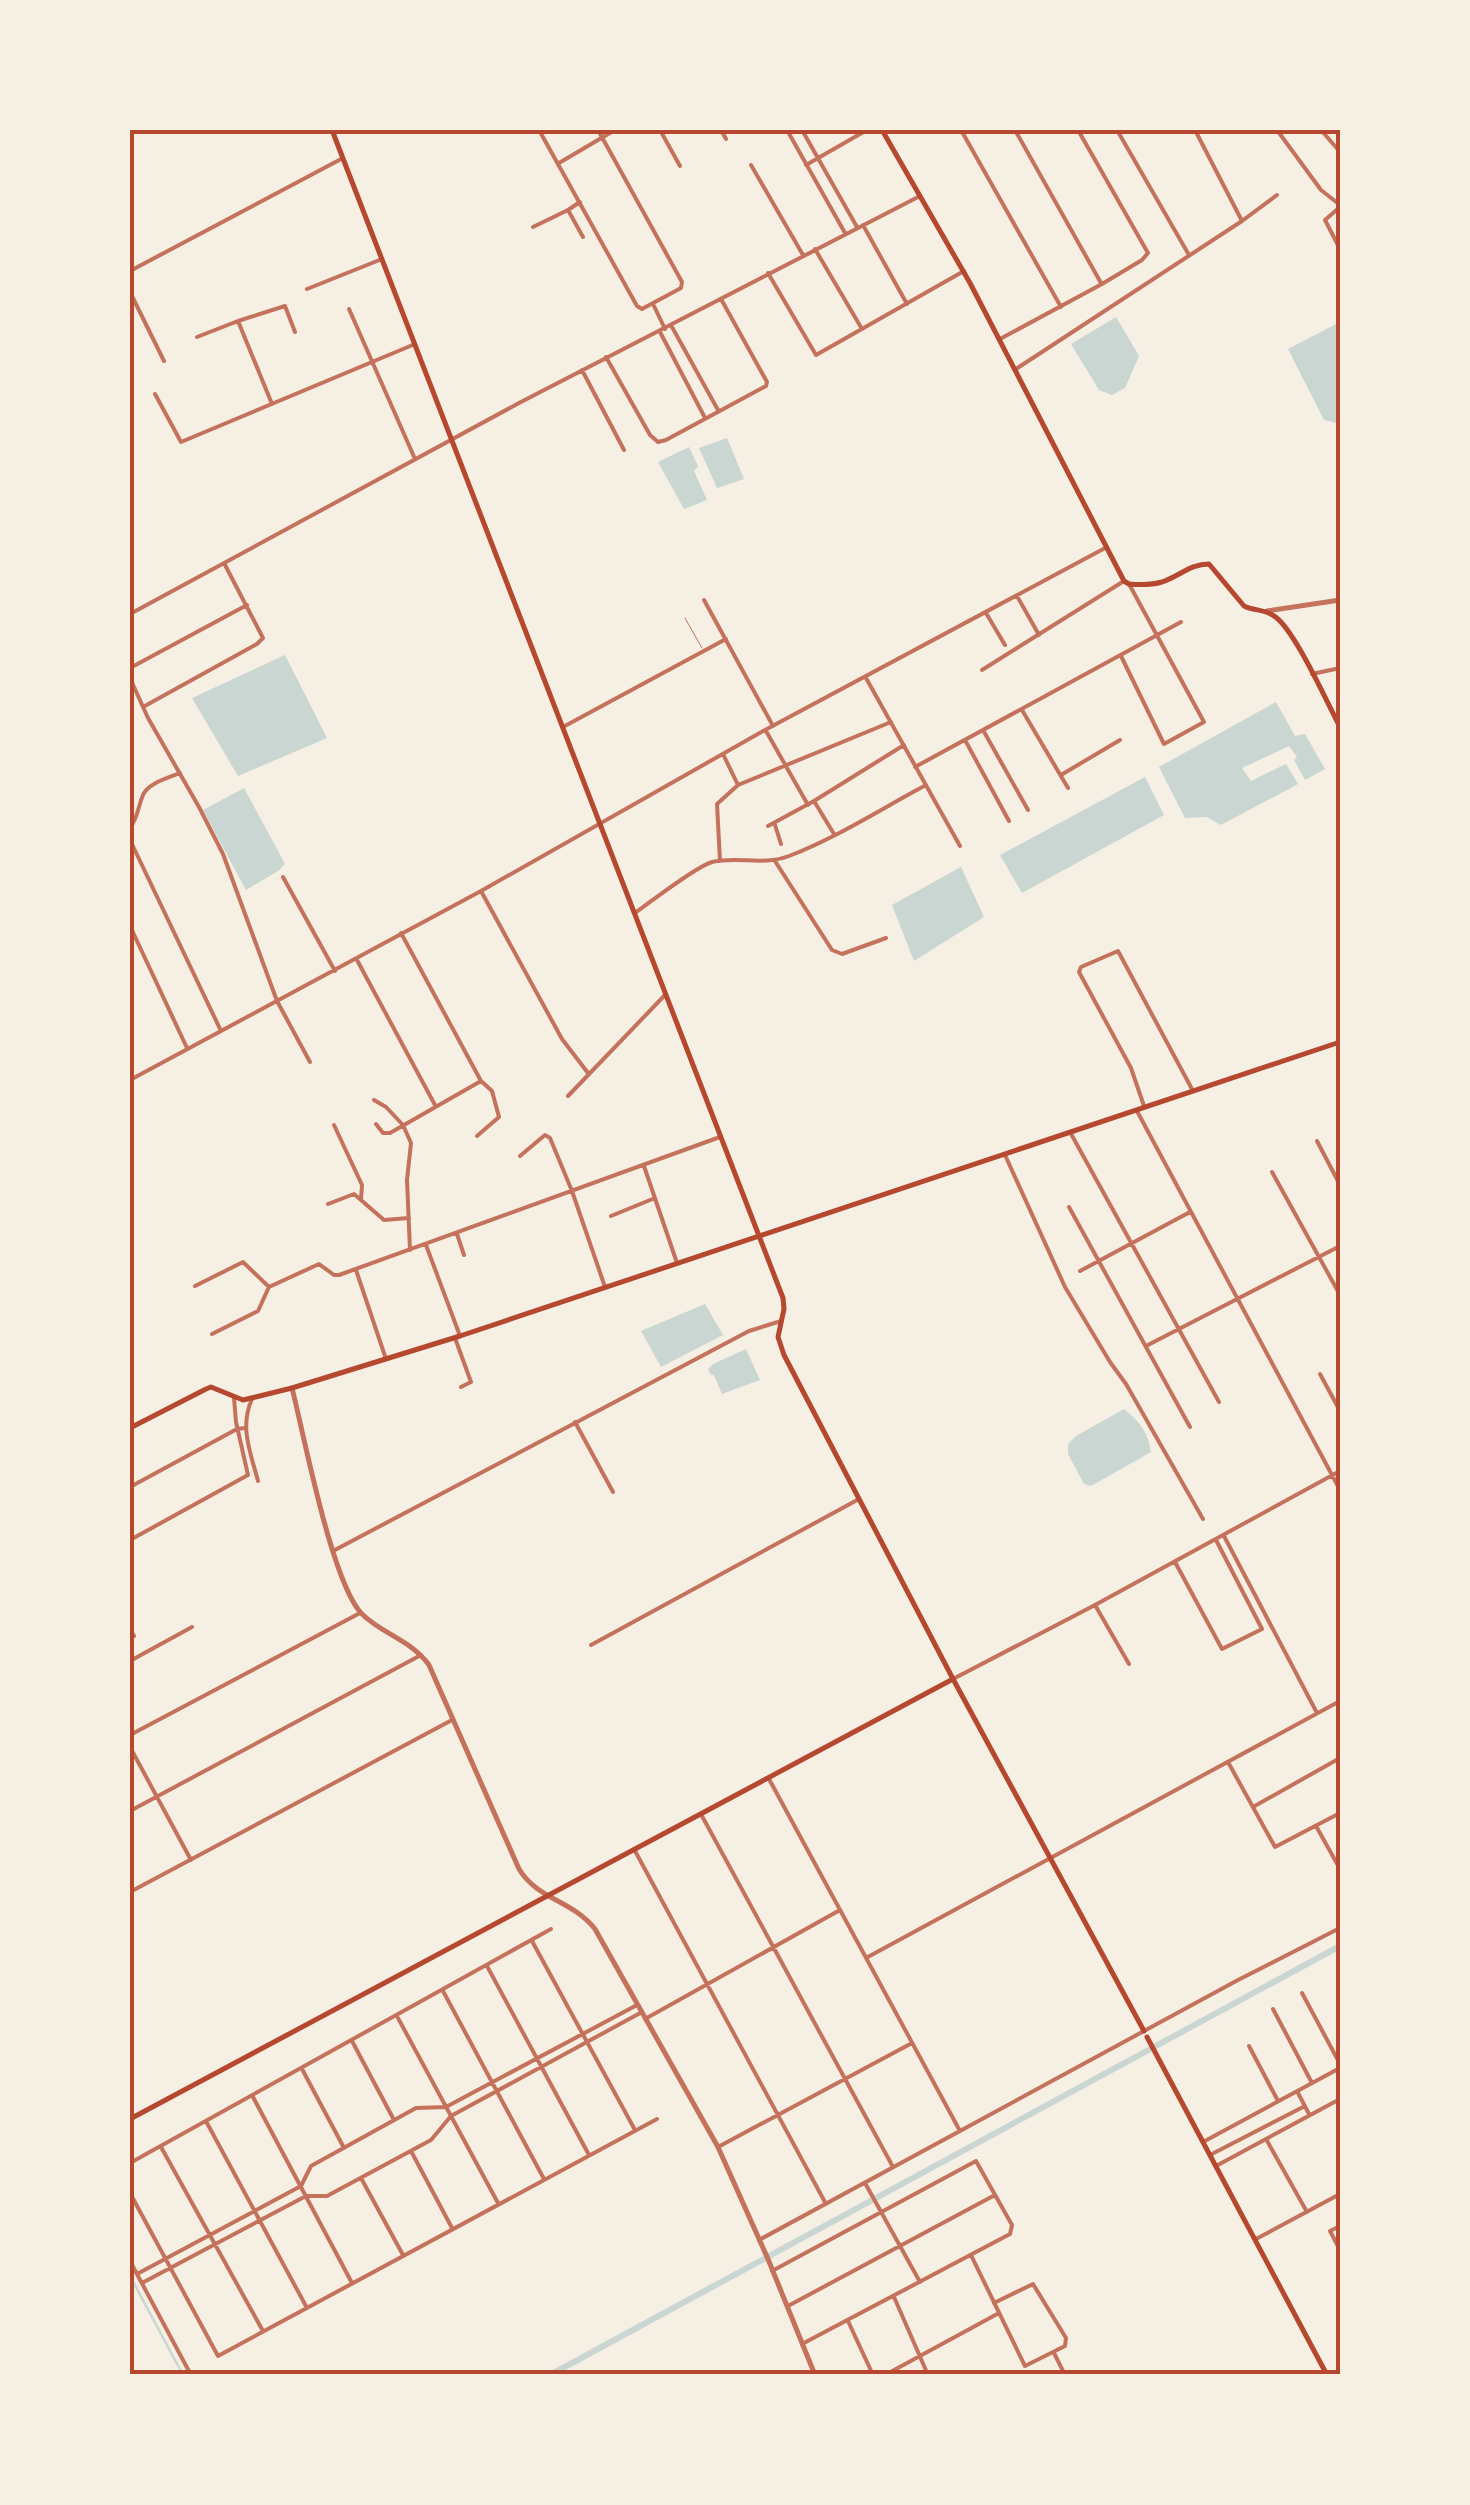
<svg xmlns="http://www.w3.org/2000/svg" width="1470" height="2505" font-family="Rubik,sans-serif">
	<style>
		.water { fill: #c9d6d2 }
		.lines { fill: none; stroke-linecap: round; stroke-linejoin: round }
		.stream { stroke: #c9d6d2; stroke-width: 2.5 }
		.canal { stroke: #c9d6d2; stroke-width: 6 }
		.service { stroke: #c5725c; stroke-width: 1 }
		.minor { stroke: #c5725c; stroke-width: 4 }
		.tertiary { stroke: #c5725c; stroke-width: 5 }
		.secondary { stroke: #b5482f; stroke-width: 5 }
		.neatline { fill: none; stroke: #b5482f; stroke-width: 4 }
	</style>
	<rect width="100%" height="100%" fill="#f6efe4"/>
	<path class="water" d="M1116 317 1139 356 1125 388 1112 395 1099 390 1071 344Z
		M1340 322V424L1324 420 1288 349Z
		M727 438 744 479 717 488 699 448Z
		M689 447 698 466 694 471 707 500 684 509 658 462Z
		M285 655 327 738 238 776 192 698Z
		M1276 702 1295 736 1305 734 1325 769 1305 780 1294 760 1297 757 1289 746 1242 768 1251 781 1286 764 1298 784 1221 825 1207 817 1185 818 1159 767Z
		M1145 777 1164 815 1022 893 1000 855Z
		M244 788 285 864 278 871 246 890 203 810Z
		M961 867 984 917 914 961 892 905Z
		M705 1304 723 1335 661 1367 641 1331Z
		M746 1349 760 1380 722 1394 714 1375H711L708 1369 713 1364Z
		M1124 1409C1140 1422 1148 1432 1151 1452L1091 1486 1084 1484 1068 1454V1444L1076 1436Z"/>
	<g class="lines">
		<path class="stream" d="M130 2276 183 2375"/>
		<path class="canal" d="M550 2375 1340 1946"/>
		<path class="service" d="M685 618 702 648"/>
		<path class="minor" d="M539 130 637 306 642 309 681 288 682 282 598 130
			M660 130 680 166
			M721 130 726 139
			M787 130 845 233
			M802 130 857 227
			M961 130 1061 307
			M1015 130 1101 283
			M1117 130 1189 255
			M1195 130 1242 221
			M1277 130 1321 190 1340 205
			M1321 130 1340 152
			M559 163 615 130
			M751 165 803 255
			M806 165 867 130
			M580 202 568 210 583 237
			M1340 207 1325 220 1340 249
			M863 225 907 304
			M533 227 568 210
			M815 249 862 329
			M130 271 343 158
			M768 273 816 355 964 271
			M307 289 382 259
			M130 292 164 361
			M654 306 665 329
			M349 309 415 459
			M238 321 285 306 295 332
			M672 327 718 410
			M660 332 704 416
			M197 337 238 321 272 404
			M1000 339 1102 284 1142 260 1148 253 1078 130
			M606 357 650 435 658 442 666 440 766 386 767 382 721 299
			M1016 369 1242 221 1277 195
			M582 370 624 450
			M155 394 181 442 415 344
			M1017 596 1039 635
			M704 600 773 726
			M986 613 1005 645
			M130 614 519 403 920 196
			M1121 656 1164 744 1204 722 1129 584
			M130 668 247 605
			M982 670 1124 581
			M1312 674 1340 668
			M130 678 148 718 199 807 223 854 277 1001 310 1062
			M866 678 960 846
			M143 707 257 644 263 638 224 563
			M1022 710 1068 788
			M563 727 726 639
			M983 730 1028 810
			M766 731 808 805
			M965 740 1009 821
			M915 767 1181 622
			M1061 775 1120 740
			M738 785 891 722
			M814 801 834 834
			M775 825 781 844
			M768 826 814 801 904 745
			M130 828C138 817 138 807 143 795 148 783 168 778 180 773
			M130 840 221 1031
			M720 861 717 804 738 785 723 754
			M775 861 832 950 842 954 886 938
			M283 877 335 971
			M481 891 562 1039 588 1073
			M635 913C652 901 695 867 712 862 737 856 763 866 789 856 836 838 881 809 926 785
			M130 926 187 1048
			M401 933 481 1081 492 1091 499 1117 477 1136
			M357 960 435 1105
			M130 1080 481 891 765 730 1107 547
			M568 1096 665 995
			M374 1100 386 1107 403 1125 411 1143 407 1180 410 1250
			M1144 1106 1131 1068 1079 972 1081 967 1118 951 1193 1091
			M1137 1111 1340 1490
			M376 1124 383 1133H390L481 1081
			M334 1125 362 1185 361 1199
			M1070 1132 1219 1402
			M1317 1141 1340 1185
			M1005 1155 1065 1287 1110 1362 1126 1384 1203 1519
			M520 1156 545 1135 550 1138 572 1191 605 1287
			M644 1166 677 1263
			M1272 1172 1340 1295
			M328 1204 354 1194 384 1220 409 1218
			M1069 1207 1190 1427
			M611 1216 655 1198
			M457 1234 464 1255
			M426 1245 460 1336
			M356 1270 386 1359
			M1080 1271 1190 1212
			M195 1286 243 1262 269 1287 319 1264 334 1275H339L720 1137
			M212 1334 258 1311 268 1289
			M455 1338 471 1382 461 1387
			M1146 1346 1340 1246
			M1320 1374 1340 1411
			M252 1399C239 1427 251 1454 258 1481
			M575 1422 613 1492
			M130 1487 237 1429 245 1428
			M1224 1536 1317 1713
			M130 1540 248 1475 236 1422 234 1398
			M333 1551 749 1331 781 1321
			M1175 1562 1222 1649 1262 1629 1216 1540
			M1095 1605 1129 1664
			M130 1629 134 1636
			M591 1645 859 1499
			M130 1661 192 1627
			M953 1679 1095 1605 1340 1471
			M130 1735 360 1613
			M130 1747 191 1860
			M1228 1762 1275 1847 1340 1813
			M769 1779 960 2131
			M1253 1807 1340 1758
			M130 1811 421 1655
			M702 1816 893 2167
			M1316 1826 1340 1869
			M634 1849 826 2204
			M130 1892 452 1720
			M532 1941 635 2130
			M866 1958 1340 1701
			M487 1966 589 2155
			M443 1991 544 2179
			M1302 1993 1340 2064
			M1273 2009 1312 2083
			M398 2018 498 2203
			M645 2019 840 1910
			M352 2041 394 2120
			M1249 2046 1278 2101
			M302 2069 344 2148
			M1297 2091 1309 2114
			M253 2097 352 2283
			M207 2123 307 2308
			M1266 2139 1307 2212
			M1203 2142 1340 2068
			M161 2147 263 2331
			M718 2147 912 2043
			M411 2151 452 2228
			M1210 2155 1305 2106
			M130 2163 551 1929
			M1216 2166 1340 2099
			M361 2178 403 2255
			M865 2183 920 2282
			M130 2193 218 2356 657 2119
			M1340 2226 1330 2231 1340 2250
			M1256 2239 1340 2194
			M759 2240 1238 1980 1340 1928
			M971 2255C989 2292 1007 2329 1025 2366L1065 2346 1066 2338 1033 2284 994 2303
			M130 2261 191 2375
			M772 2271 976 2161 1012 2225 1010 2234 802 2344
			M137 2274 301 2186 311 2166 416 2108 446 2107 637 2005
			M142 2283 306 2196H327L431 2140 451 2116 642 2012
			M894 2297 928 2375
			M788 2306 995 2195
			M848 2321 873 2375
			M1054 2353 1065 2375
			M885 2375 999 2313"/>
		<path class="tertiary" d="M1267 611 1340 600
			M292 1388C304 1435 332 1584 362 1614 382 1634 411 1640 429 1665L519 1869C538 1900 572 1900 595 1929L718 2147 768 2259 815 2375"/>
		<path class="secondary" d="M332 130 783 1298 784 1309 778 1337 784 1355 953 1679 1144 2031
			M882 130 970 283 1124 581 1129 584C1140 585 1152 585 1162 582 1180 576 1190 564 1209 564L1244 606C1254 611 1265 609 1274 616 1294 628 1327 703 1340 727
			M130 1428 206 1389 211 1387 243 1400 292 1388 460 1336 1340 1042
			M1147 2037 1327 2375
			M130 2119 953 1679"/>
	</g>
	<rect width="1470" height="2505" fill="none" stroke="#f6efe4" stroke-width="265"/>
	<rect x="132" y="132" width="1206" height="2240" class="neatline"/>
</svg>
